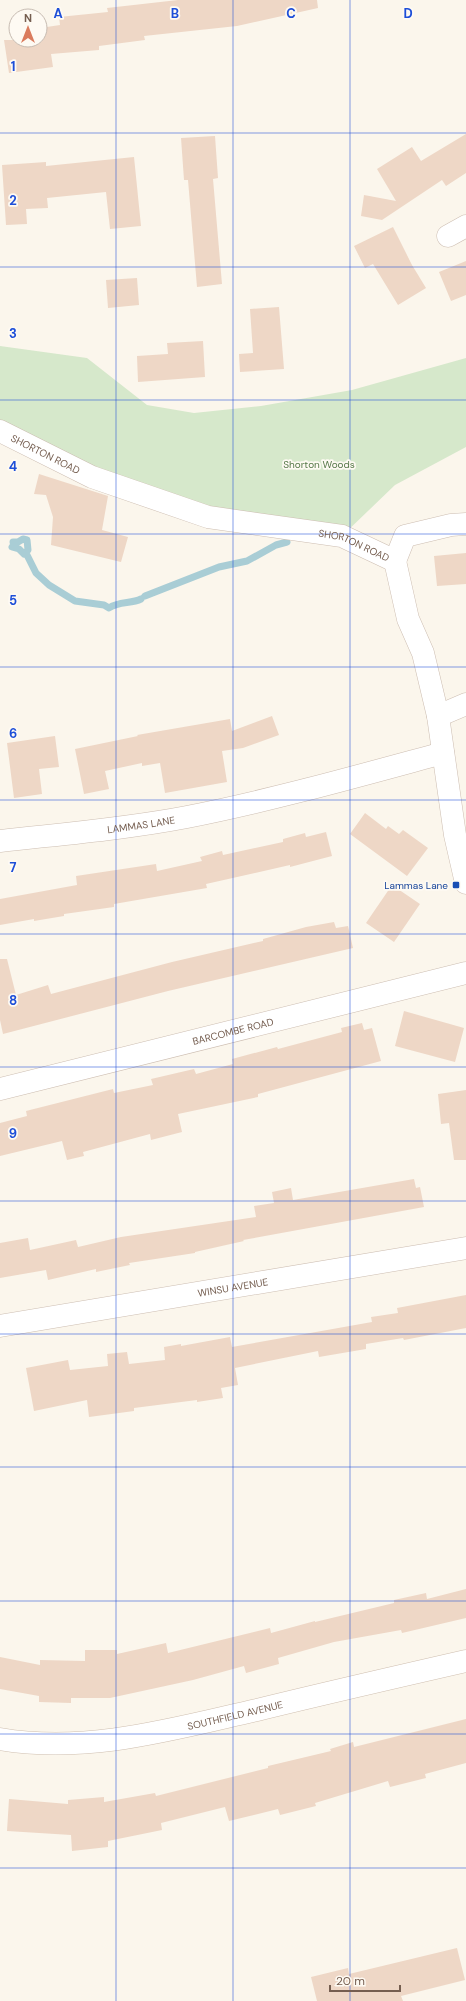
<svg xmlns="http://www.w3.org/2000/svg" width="466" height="2001" font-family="'DM Sans',sans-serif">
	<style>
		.green { fill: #d6e8cb }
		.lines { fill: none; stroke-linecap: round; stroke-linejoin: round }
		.stream { stroke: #a9cdd5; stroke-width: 7 }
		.building { fill: #eed7c6 }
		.street-casing { stroke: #cdbeb2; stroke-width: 23 }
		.secondary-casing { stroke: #cfbfb0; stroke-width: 23 }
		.street { stroke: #fff; stroke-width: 22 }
		.secondary { stroke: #fff; stroke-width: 22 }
		.grid { fill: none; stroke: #1d4ed8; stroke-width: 1; stroke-opacity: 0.55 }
		.transit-dot { fill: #1a4fb4; stroke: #fefaf3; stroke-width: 1.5 }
		.labels { text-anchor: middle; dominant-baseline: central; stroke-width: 3.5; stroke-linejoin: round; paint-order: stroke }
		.street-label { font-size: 10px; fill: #755e50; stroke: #fefaf3 }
		.park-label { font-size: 10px; fill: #567949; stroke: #fefaf3 }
		.transit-label { font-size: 10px; fill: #164399; stroke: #fefaf3; text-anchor: end }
		.grid-label { font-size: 13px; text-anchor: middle; font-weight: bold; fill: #1d4ed8; stroke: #fefaf3; stroke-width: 3.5; stroke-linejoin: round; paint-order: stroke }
	</style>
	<rect width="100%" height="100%" fill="#fbf6ec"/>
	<path class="green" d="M0 346 87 358 147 405 194 413 261 406 352 390 466 358V447L395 485 342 536 208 517 0 431Z"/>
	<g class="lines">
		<path class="stream" d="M12 547 19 549 24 554 28 550 27 540 23 539 18 542H13
			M26 553 36 573 49 585 75 601 104 605 109 608C119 601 131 604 141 599
			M145 596 219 567 247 561 276 545 287 542"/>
	</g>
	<path class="building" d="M178 0H317L318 8 237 26 144 36 145 40 99 46V50L51 54 53 67 9 73 4 40H40V28L60 25 59 17 108 12 107 8Z
		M466 134V173L446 186 442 180 382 220 361 216 364 195 396 201 377 169 412 147 421 161Z
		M215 136 218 178 213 179 222 284 197 287 188 180H184L181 138Z
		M134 157 141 226 110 229 106 192 47 198 48 208 26 209 27 224 6 225 2 165 46 162V166Z
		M393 227 412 265 426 288 398 305 373 264 365 268 354 246Z
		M466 261V295L451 301 439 272Z
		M137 278 139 305 108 308 106 280Z
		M279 307 284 369 240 372 239 354 253 353 250 309Z
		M203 341 205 377 138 382 137 356 168 354 167 343Z
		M39 474 108 496 102 530 128 537 121 562 51 545 53 517 46 495 34 494Z
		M466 553V584L437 586 434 556Z
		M272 716 279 735 243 748 222 751 227 782 165 793 160 763 142 766V763L105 771 109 789 84 794 75 749 138 736 137 735 230 719 232 731Z
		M55 736 59 767 39 769 42 794 14 798 7 743Z
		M365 813 386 829 388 826 399 834 403 830 428 848 407 876 350 834Z
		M326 832 332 856 290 867V865L206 884 207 888 114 904V907L64 914V916L34 921V919L0 925V899L77 885 76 876 156 864 157 871 202 861 200 857 222 851 223 855 283 842V839L305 833 306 837Z
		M392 885 420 904 394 942 366 923Z
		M334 922 336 928 348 926 353 948 168 991 3 1034 0 1020V959H7L16 995 48 985 51 994 172 962 263 941V939L306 927Z
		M404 1011 464 1028 455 1062 395 1046Z
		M362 1023 364 1030 372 1028 381 1061 258 1094V1097L178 1114 182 1132 151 1140 150 1134 83 1152 84 1156 67 1160 62 1141 0 1156V1123L27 1116 26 1111 113 1089 114 1093 153 1085 151 1079 194 1069 196 1074 233 1064 232 1059 277 1047 278 1049 342 1032 341 1028Z
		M466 1090V1160H454L449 1123 441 1124 438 1094Z
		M414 1179 416 1188 420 1187 424 1207 243 1240 244 1241 195 1252V1253L129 1263 130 1265 96 1272V1269L48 1280 46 1270 0 1278V1243L28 1238 30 1250 76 1240 78 1247 121 1237 256 1217 254 1206 274 1203 272 1192 291 1188 293 1200Z
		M466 1295V1328L404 1340 403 1338 366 1344V1349L319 1357 318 1351 235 1368 238 1385 221 1388 223 1398 197 1402V1400L134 1408V1411L89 1417 87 1400 34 1411 26 1368 68 1360 70 1370 108 1366 107 1354 127 1352 129 1364 165 1360 164 1347 181 1344V1346L230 1337 232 1347 372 1322 371 1317 398 1313 397 1308Z
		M466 1589V1618L402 1633 401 1630 334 1642 278 1658 279 1664 246 1673 244 1666 193 1680 110 1698H71V1703L39 1702V1696L0 1689V1657L40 1665V1660L85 1661V1650H117V1654L166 1643 168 1653 270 1628 271 1633 315 1621V1622L394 1603V1600L426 1593 427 1599Z
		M466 1719V1763L425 1774 426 1778 390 1787 388 1781 315 1803 316 1806 280 1815 278 1809 229 1821 225 1807 161 1823 162 1830 108 1841V1847L72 1851 71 1835 7 1831 9 1799 68 1804V1800L104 1797V1802L155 1793 156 1796 268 1768V1766L331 1751 330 1749 353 1742 354 1747Z
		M457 1948 465 1980 401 1996 403 2001H317L311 1977 348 1968 349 1974Z"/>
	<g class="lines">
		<g class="street-casing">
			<g id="street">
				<path d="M448 236 466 226"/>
				<path id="s1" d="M0 431 92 477 208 517 342 536 395 561"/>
				<path d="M395 561 408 619 423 653 438 716 455 835 466 883"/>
				<path d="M395 561 405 536 451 525 466 524"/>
				<path d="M438 716 466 704"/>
				<path id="s2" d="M0 841C62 834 125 829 187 817 273 800 358 776 443 753"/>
				<path id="s3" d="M0 1089 466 973"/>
				<path id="s4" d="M0 1326 466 1248"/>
			</g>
		</g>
		<g class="secondary-casing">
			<g id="secondary">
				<path id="s5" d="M0 1739C87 1754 173 1729 257 1710 326 1693 396 1677 466 1661"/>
			</g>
		</g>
		<use href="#street" class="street"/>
		<use href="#secondary" class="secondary"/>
	</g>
	<path class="grid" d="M116 0V2001M233 0V2001M350 0V2001M0 133H466M0 267H466M0 400H466M0 534H466M0 667H466M0 800H466M0 934H466M0 1067H466M0 1201H466M0 1334H466M0 1467H466M0 1601H466M0 1734H466M0 1868H466"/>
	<rect class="transit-dot" x="452" y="881" width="8" height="8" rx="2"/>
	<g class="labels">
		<g class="street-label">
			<text stroke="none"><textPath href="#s1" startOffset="51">SHORTON ROAD</textPath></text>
			<text stroke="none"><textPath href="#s1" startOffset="375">SHORTON ROAD</textPath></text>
			<text stroke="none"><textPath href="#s2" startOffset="142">LAMMAS LANE</textPath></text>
			<text stroke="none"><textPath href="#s3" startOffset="240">BARCOMBE ROAD</textPath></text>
			<text stroke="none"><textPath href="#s4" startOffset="236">WINSU AVENUE</textPath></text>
			<text stroke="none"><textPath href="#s5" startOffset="238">SOUTHFIELD AVENUE</textPath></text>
		</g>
		<g class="park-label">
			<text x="319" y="464">Shorton Woods</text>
		</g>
		<g class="transit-label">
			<text x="448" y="885">Lammas Lane</text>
		</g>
	</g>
	<g class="grid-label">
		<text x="58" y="18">A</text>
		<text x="175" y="18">B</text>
		<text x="291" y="18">C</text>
		<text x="408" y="18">D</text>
		<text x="13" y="71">1</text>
		<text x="13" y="205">2</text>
		<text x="13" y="338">3</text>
		<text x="13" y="471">4</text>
		<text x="13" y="605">5</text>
		<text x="13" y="738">6</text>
		<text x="13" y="872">7</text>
		<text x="13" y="1005">8</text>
		<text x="13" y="1138">9</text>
	</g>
	<g transform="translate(28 28)"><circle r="19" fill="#fefaf3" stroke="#c7bcb2"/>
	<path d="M0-3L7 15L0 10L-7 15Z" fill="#da7b5d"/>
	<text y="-6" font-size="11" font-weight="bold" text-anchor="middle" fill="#755e50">N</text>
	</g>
	<path d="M330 1985v6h70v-6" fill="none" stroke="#755e50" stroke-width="2"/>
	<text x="336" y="1985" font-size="12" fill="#755e50" stroke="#fefaf3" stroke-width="3" paint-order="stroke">20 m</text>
</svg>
